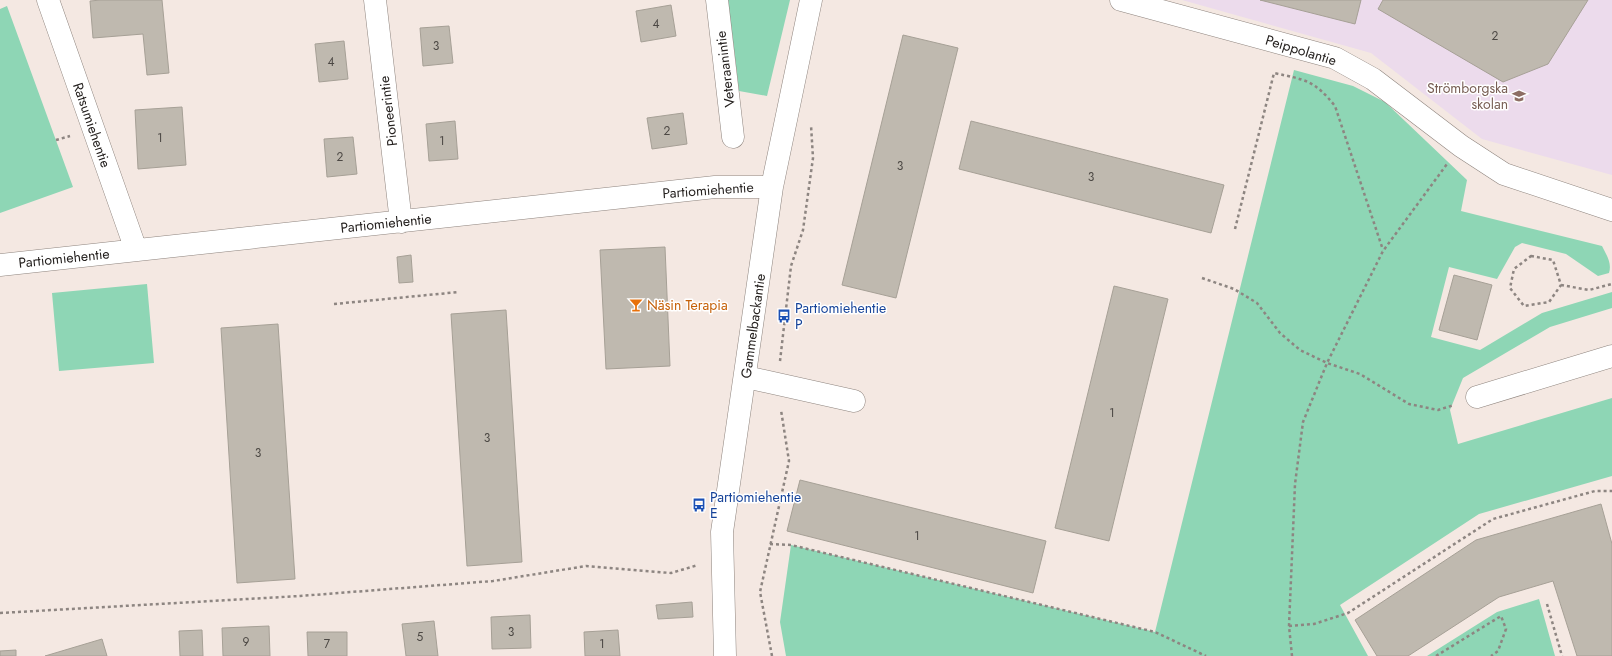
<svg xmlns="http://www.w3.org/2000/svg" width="1612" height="656" font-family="Jost,sans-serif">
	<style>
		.education { fill: #ecdbec }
		.green { fill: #8ed6b5 }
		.building { fill: #bfb9af; stroke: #a6a096 }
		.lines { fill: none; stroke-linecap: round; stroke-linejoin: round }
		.minor-casing { stroke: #8e847e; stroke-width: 23 }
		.path { stroke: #8d8581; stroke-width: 2.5; stroke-dasharray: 3 3; stroke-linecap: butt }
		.minor { stroke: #fff; stroke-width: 22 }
		.labels { text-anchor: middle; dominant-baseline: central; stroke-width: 3; stroke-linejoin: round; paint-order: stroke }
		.number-label { font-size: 12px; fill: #4c4844 }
		.street-label { font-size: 14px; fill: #262220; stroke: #fff }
		.education-label { font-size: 14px; fill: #785e54; stroke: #fff; text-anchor: end }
		.food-label { font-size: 14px; fill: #c56008; stroke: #fff; text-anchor: start }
		.transit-label { font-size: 14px; fill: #164399; stroke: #fff; text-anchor: start }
	</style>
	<rect width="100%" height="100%" fill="#f4e8e2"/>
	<path class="education" d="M1182 0H1612V175L1482 139 1371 53Z"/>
	<path class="green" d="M728 0H790L767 96 739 91Z
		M7 6 73 187 0 213V9Z
		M1294 70 1353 86 1385 102 1467 180 1461 211 1602 246C1607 256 1612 263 1609 273L1598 276 1566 254 1522 243 1515 247 1497 279 1449 267 1431 337 1480 350 1542 313 1612 292V308L1550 327 1463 378 1450 410 1458 444 1612 398V476L1479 514 1340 605 1368 656H786L780 622 791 545 1155 632Z
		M147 284 154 363 59 371 52 293Z
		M1539 599 1555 656H1427L1497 612Z"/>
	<path class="building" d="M101 0H162L169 73 147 75 143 34 93 38 90 1Z
		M1260 0H1361L1355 24Z
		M1383 0H1588L1548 64 1503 82 1378 9Z
		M671 5 676 36 641 42 636 11Z
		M449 26 453 63 423 66 420 28Z
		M903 35 958 48 896 298 842 285Z
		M344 41 348 79 319 82 315 44Z
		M182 107 186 165 138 169 135 110Z
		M683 113 687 144 652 149 647 118Z
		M455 121 458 159 429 161 426 124Z
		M971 121 1224 185 1211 233 959 169Z
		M353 137 357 174 327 177 324 139Z
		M665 247 670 366 606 369 600 250Z
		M411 255 413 282 399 283 397 257Z
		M1454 275 1492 285 1477 340 1439 330Z
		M1114 286 1168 299 1109 541 1055 528Z
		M506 310 522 562 467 566 451 314Z
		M278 324 295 579 237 583 221 328Z
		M800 480 1046 541 1033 593 787 531Z
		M1601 504 1612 544V656H1577L1553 581 1499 597 1408 656H1377L1355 620 1476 540Z
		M692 602 693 617 658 619 656 605Z
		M530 615 531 648 492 649 491 617Z
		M434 621 438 656H406L402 624Z
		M269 626 270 656H223L222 628Z
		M202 630 203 656H180L179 631Z
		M618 630 620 656H585L584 632Z
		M307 632H347V656H308Z
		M102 639 107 656H45Z
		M16 650V656H0V651Z"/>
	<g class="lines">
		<g class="minor-casing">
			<path id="minor" d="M48 0 136 250
				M375 0 401 222
				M717 0 733 137
				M1121 0 1335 58 1373 79 1461 146 1504 174 1612 210
				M0 265 715 187H772
				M746 377 854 401
				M1477 397 1612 356
				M725 656 722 532 772 187 811 0"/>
		</g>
		<path class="path" d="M56 140 70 136
			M1235 229 1274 73C1306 80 1314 80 1335 106L1383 250
			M1531 256 1553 260 1561 285 1549 302 1524 306 1510 288 1514 269Z
			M1202 278 1234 289 1257 303 1280 333 1300 350 1327 363 1360 374 1409 404 1438 410 1454 405
			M1561 285 1589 290 1612 284
			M334 304 459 292
			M780 361 791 266 803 230 813 158 811 125
			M770 544 791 545 1155 632 1206 656
			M1547 604 1562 656
			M0 613 300 596 493 581 586 566 671 573 698 565
			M1289 626 1314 624 1348 613 1493 519 1595 491H1612
			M772 656 760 592 789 461 781 410
			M1292 656 1289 626 1295 484 1303 422 1327 363 1383 251 1447 164
			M1436 656 1501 616 1506 629 1498 651 1491 656"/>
		<use href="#minor" class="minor"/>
	</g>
	<defs>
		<g id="school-bare" transform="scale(1.08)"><path d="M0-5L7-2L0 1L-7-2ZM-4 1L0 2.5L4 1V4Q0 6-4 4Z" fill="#8d6e63" stroke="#fff" stroke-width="2.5" paint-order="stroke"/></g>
		<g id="bar-bare" transform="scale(1.08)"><path d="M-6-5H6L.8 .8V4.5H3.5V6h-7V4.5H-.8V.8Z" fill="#e8710a" stroke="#fff" stroke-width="2.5" paint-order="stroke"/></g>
		<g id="bus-bare" transform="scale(1.08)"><path d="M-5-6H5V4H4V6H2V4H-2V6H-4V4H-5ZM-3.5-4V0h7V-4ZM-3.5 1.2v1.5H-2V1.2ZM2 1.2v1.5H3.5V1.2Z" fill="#1a4fb4" stroke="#fff" stroke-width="2.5" paint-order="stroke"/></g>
	</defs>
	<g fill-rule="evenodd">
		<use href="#school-bare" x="1519" y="96"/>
		<use href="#bar-bare" x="636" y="305"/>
		<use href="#bus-bare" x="784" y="316"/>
		<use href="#bus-bare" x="699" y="505"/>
	</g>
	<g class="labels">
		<g class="number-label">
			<text x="656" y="24">4</text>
			<text x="1495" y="36">2</text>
			<text x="436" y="46">3</text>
			<text x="331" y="62">4</text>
			<text x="667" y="131">2</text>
			<text x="160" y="138">1</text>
			<text x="442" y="141">1</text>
			<text x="340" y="157">2</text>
			<text x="900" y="166">3</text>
			<text x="1091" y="177">3</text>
			<text x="1112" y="413">1</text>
			<text x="487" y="438">3</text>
			<text x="258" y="453">3</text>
			<text x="917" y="536">1</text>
			<text x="511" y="632">3</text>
			<text x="420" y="637">5</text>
			<text x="246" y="642">9</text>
			<text x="327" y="644">7</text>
			<text x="602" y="644">1</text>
		</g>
		<g class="street-label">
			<text transform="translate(1301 50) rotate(17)">Peippolantie</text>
			<text transform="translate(725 69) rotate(-97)">Veteraanintie</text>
			<text transform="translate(388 111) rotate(-97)">Pioneerintie</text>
			<text transform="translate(92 125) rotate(71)">Ratsumiehentie</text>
			<text transform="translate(708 190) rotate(-4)">Partiomiehentie</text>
			<text transform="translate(386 223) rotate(-6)">Partiomiehentie</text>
			<text transform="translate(64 258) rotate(-6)">Partiomiehentie</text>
			<text transform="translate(753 326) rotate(-82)">Gammelbackantie</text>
		</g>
		<g class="education-label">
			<text x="1508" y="88">Strömborgska<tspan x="1508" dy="16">skolan</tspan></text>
		</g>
		<g class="food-label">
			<text x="647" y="305">Näsin Terapia</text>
		</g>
		<g class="transit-label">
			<text x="795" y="308">Partiomiehentie<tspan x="795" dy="16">P</tspan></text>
			<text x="710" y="497">Partiomiehentie<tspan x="710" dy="16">E</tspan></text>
		</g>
	</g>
</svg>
